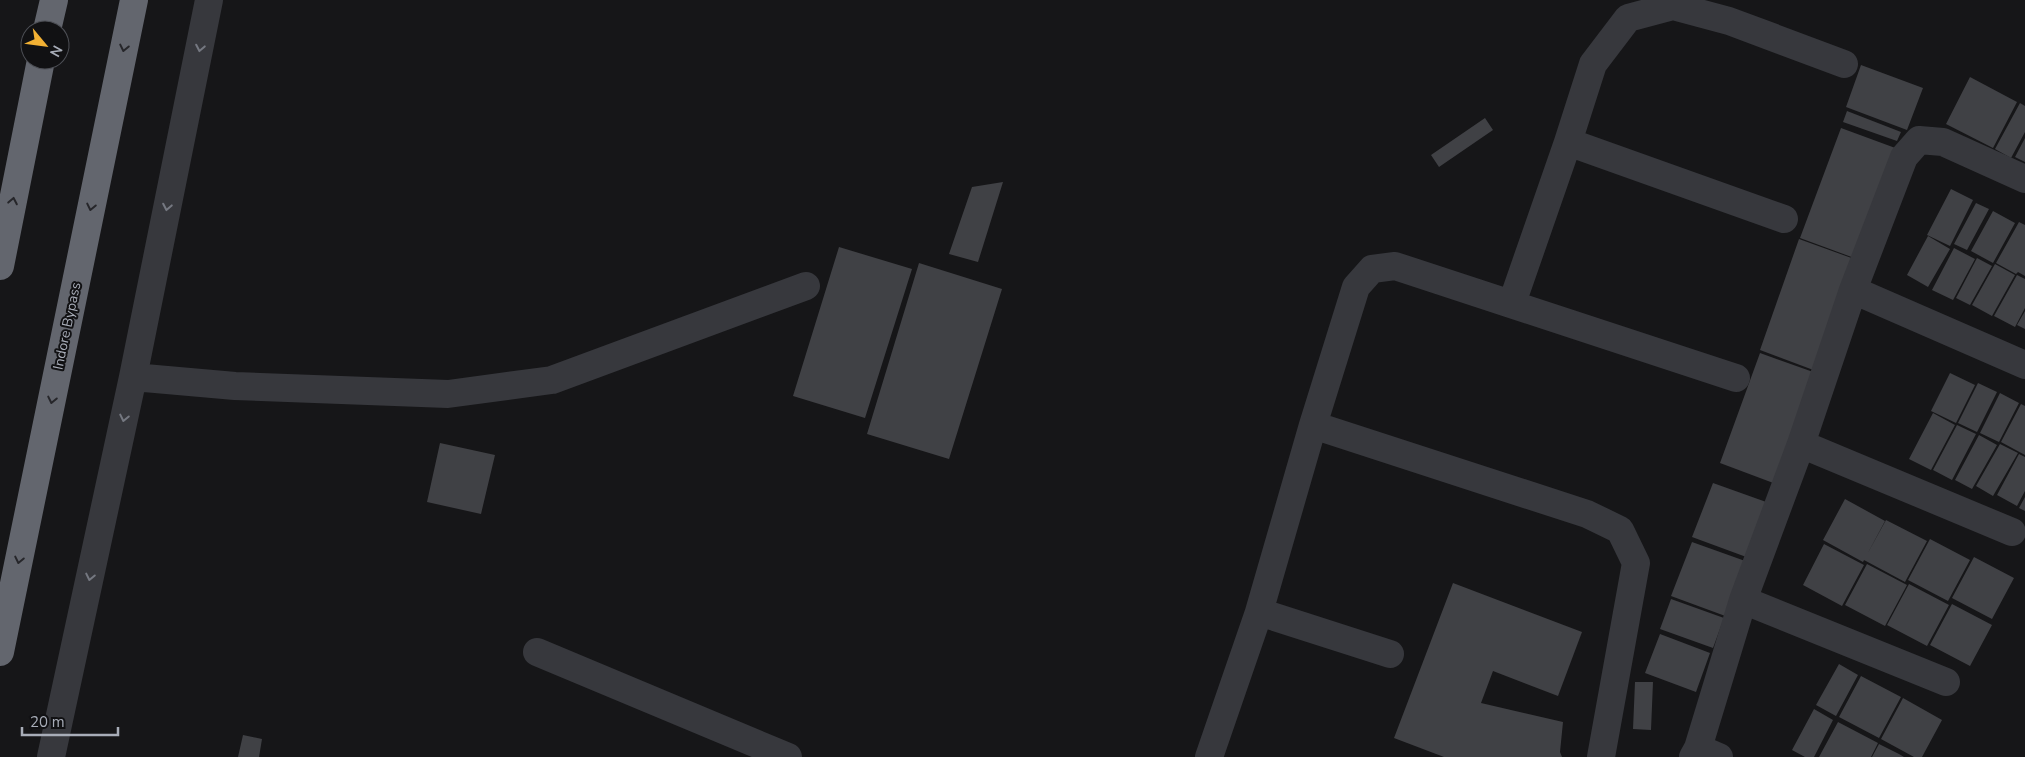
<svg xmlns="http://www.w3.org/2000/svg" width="2025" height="757" font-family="'Nunito Sans',sans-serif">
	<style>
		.building { fill: #404145 }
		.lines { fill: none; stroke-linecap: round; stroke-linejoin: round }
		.minor { stroke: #37383d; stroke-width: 28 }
		.highway { stroke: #63666e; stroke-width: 28 }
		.oneway { stroke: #26262a }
		.oneway2 { stroke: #757881 }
		.labels { text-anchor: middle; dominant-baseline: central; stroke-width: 4; stroke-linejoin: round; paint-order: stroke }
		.street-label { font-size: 14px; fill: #a8adb8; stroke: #111113 }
	</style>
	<rect width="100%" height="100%" fill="#161618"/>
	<path class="building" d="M1861 65 1923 88 1907 130 1846 107Z
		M1970 77 2017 102 1993 148 1946 124Z
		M2020 103 2025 106V132L2011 158 1995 149Z
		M1847 111 1901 132 1897 141 1843 122Z
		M1485 118 1493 130 1439 167 1431 155Z
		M1841 128 1898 149 1857 259 1800 238Z
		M2025 138V162L2015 157Z
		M1003 182 978 262 949 254 972 187Z
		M1951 189 1973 200 1950 246 1927 235Z
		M1976 203 1989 209 1967 250 1954 244Z
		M1993 211 2015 223 1993 263 1971 251Z
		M2019 222 2025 225V276L2018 272 2016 274 1996 263Z
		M1928 236 1950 249 1928 287 1907 275Z
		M1799 239 1857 260 1816 371 1760 350Z
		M839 247 912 269 865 418 793 396Z
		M1954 248 1975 259 1953 300 1932 290Z
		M1977 258 1992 266 1970 305 1956 298Z
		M919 263 1002 289 949 459 867 434Z
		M1995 264 2015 275 1992 316 1972 305Z
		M2017 275 2025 279V308L2015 327 1994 316Z
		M2025 311V329L2017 325Z
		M1760 353 1816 373 1776 484 1720 463Z
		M1950 373 1975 385 1956 423 1931 411Z
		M1978 383 1997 392 1977 432 1958 423Z
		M2000 393 2019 403 1999 442 1980 433Z
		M2021 404 2025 406V455L2001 442Z
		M1933 413 1955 425 1931 470 1909 459Z
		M1957 425 1976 434 1952 480 1933 470Z
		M1979 435 1997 445 1972 489 1955 480Z
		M440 443 495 455 481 514 427 502Z
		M2000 444 2018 453 1993 496 1976 486Z
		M2019 454 2025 457V491L2017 506 1997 495Z
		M1713 483 1769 503 1749 558 1692 537Z
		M2025 497V511L2019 508Z
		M1845 499 1885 521 1863 562 1823 540Z
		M1886 520 1927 541 1905 582 1864 560Z
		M1930 539 1970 560 1948 601 1908 580Z
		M1692 542 1748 562 1728 617 1671 596Z
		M1824 544 1864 565 1842 606 1803 585Z
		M1974 557 2014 578 1992 619 1952 598Z
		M1867 564 1907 585 1885 626 1845 605Z
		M1453 583 1582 632 1558 696 1493 671 1481 703 1563 722 1560 752 1562 757H1444L1394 738Z
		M1909 584 1949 605 1927 646 1887 625Z
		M1671 599 1724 618 1713 648 1660 629Z
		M1952 604 1992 625 1970 666 1930 645Z
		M1660 634 1710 653 1696 692 1645 673Z
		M1839 664 1858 675 1836 716 1816 705Z
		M1861 676 1901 697 1879 738 1839 717Z
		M1635 682H1653L1651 730 1633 729Z
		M1903 698 1942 720 1922 757H1914L1881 739Z
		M1814 709 1833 720 1814 757H1805L1792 750Z
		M1838 722 1878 743 1871 757H1819Z
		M243 735 262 739 259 757H238Z
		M1879 744 1899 754 1904 757H1872Z"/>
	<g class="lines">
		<path class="minor" d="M1568 142 1593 64 1628 18 1673 6 1729 21 1844 64
			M1853 290 2025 365
			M1512 303 1568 142 1784 219
			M133 377 235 386 448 394 552 380 806 286
			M1313 425 1356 287 1372 269 1395 266 1736 378
			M1801 444 2012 532
			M1743 600 1946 682
			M1259 612 1313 425 1587 514 1620 530 1636 563 1601 757
			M537 652 788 757
			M1698 748 1719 757
			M51 757 133 377 209 0
			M1209 757 1259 612 1390 654
			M1693 757 1698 748 1743 600 1801 444 1853 290 1904 157 1919 140 1943 142 2025 179"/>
		<path class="highway" d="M47 30 54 0
			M0 266 41 60
			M0 652 134 0"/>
	</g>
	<defs><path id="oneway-chevron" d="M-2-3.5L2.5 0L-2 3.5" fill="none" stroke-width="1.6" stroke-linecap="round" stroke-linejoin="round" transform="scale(1.25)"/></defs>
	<g class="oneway">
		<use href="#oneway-chevron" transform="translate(124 48) rotate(102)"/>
		<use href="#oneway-chevron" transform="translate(13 201) rotate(-79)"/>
		<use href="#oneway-chevron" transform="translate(91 207) rotate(102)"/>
		<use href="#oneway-chevron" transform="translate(52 400) rotate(102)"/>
		<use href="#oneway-chevron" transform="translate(19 560) rotate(102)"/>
	</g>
	<g class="oneway2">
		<use href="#oneway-chevron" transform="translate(200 48) rotate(101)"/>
		<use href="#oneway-chevron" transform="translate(167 207) rotate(101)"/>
		<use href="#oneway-chevron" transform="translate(124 418) rotate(102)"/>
		<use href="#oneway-chevron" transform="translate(90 577) rotate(102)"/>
	</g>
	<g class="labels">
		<g class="street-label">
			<text transform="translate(67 326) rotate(-78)">Indore Bypass</text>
		</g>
	</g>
	<g transform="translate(45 45) rotate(119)"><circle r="24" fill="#111113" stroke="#4d4f55"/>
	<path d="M0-4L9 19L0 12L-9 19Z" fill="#f2b134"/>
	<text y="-8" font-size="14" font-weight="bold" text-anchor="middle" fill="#a8adb8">N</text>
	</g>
	<path d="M22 727v8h96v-8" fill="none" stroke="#a8adb8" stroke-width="2.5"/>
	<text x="30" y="727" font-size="15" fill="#a8adb8" stroke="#111113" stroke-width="4" paint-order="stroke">20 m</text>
</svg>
